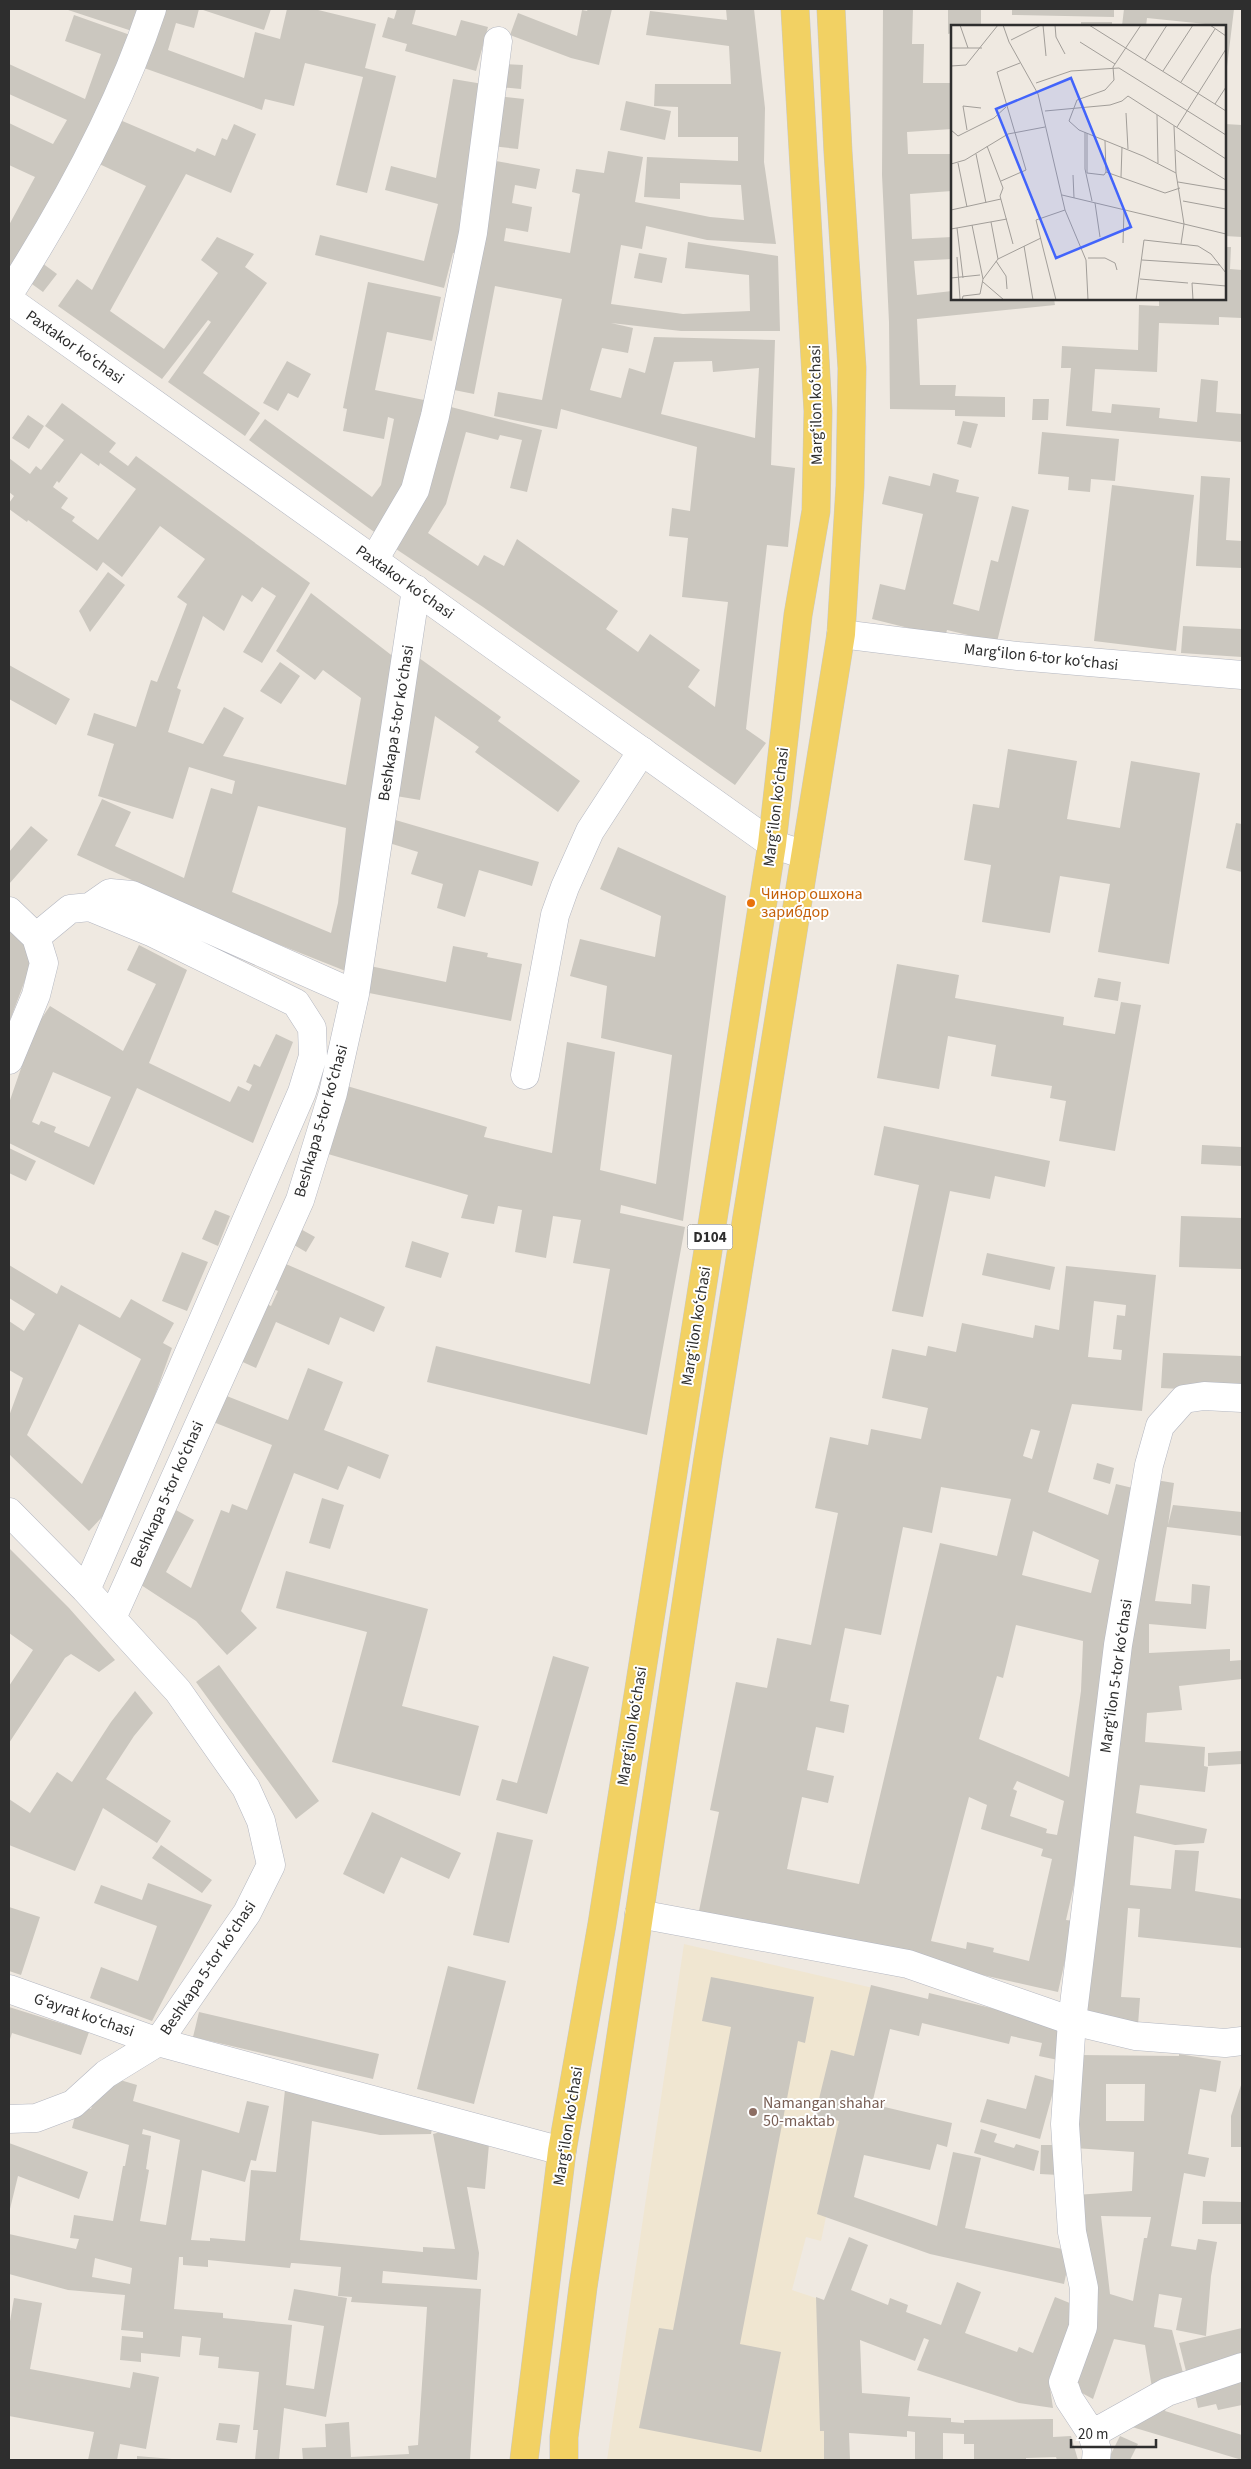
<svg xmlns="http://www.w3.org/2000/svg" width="1251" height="2469" font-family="'Source Sans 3',sans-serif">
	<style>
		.education { fill: #f0e6d1 }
		.building { fill: #cbc7bf; fill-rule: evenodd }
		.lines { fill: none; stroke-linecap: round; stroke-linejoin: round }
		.street-casing { stroke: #b4b7c1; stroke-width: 29 }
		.secondary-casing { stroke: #b4b7c1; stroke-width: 29 }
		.primary-casing { stroke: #c9c9c9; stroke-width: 29 }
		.street { stroke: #fff; stroke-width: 28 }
		.secondary { stroke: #fff; stroke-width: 28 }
		.primary { stroke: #f2d163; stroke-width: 28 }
		.food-dot { fill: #e8710a; stroke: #fff; stroke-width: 2 }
		.education-dot { fill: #8d6e63; stroke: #fff; stroke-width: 2 }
		.labels { text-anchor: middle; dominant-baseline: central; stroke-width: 4; stroke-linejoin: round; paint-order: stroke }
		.shield { fill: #fff; stroke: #6d6d6d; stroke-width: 1 }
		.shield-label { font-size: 15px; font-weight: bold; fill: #2e2e2e }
		.street-label { font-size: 16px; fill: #2e2e2e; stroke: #fff }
		.food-label { font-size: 16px; fill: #c56008; stroke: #fff; text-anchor: start }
		.education-label { font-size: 16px; fill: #785e54; stroke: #fff; text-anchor: start }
		.inset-road { fill: none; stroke: #a29e99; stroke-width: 1 }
		.view { fill: #4264fb; fill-opacity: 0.15; stroke: #4264fb; stroke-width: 2.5 }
		.inset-edge { fill: none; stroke: #2e2e2e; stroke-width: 2.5 }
	</style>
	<rect width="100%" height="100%" fill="#efe9e1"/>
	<path class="education" d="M684 1944 873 1988 821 2241 806 2237 792 2290 819 2299 825 2460H607Z"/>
	<path class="building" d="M65 9H142L135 32Z
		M163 9H199L194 28 176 23 168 50 244 78 255 32 280 39 287 9H314L376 24 365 68 396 76 367 193 336 185 363 77 305 63 294 106 265 99 262 110 144 68Z
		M200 9H271L264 30Z
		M397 9H416L412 24 456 36 461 20 488 27 476 71 405 51 407 44 382 37 388 17 394 19Z
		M588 9H612L599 65 571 58 510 35 518 13 577 36 582 10 587 11Z
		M726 9H754L765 108 764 162 776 244 707 240 646 226 642 249 621 245 611 304 683 314 750 311 749 275 685 268 688 242 778 256 780 331H681L611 323 633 328 628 353 602 348 590 390 621 398 629 368 645 373 654 337 775 340 771 465 795 468 788 547 767 545 746 729 766 743 735 785 483 607 387 543 443 405 542 430 527 492 510 488 522 440 500 435 498 440 466 432 446 504 428 533 478 566 484 555 504 566 517 539 618 611 606 629 638 652 650 634 700 670 688 687 715 707 728 602 682 597 688 538 669 536 672 508 690 511 697 447 561 409 557 429 494 416 498 392 542 400 562 299 495 286 474 394 449 389 490 160 540 169 536 189 515 185 512 203 532 207 528 232 506 228 504 241 570 253 580 194 572 192 576 169 604 173 608 151 643 157 635 202 710 217 744 220 741 185 680 183V199L644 197 647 157 738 161V137H678V107L654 106 655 84H731L729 46 646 35 650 11 727 20ZM712 361 713 372 759 368 755 438 661 414 674 362Z
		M883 9H913L912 44H924L923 83H952V129L907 132 908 154H952V191L910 194 912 239 952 237V259L914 261 917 295 952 291V299H1054L1055 305 917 319 920 385H956L955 396 1005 397V417L955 416V410L890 409 889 322 882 175Z
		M948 9H981V26H952V33L948 34Z
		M1012 9H1114V17L1012 15Z
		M1124 9H1234L1226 75 1225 26 1147 18 1146 26H1122Z
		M74 15 133 36 107 108 9 271V225L35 177 9 165V123L53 144 67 120 9 94V64L85 99 101 54 65 41Z
		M1081 22H1112V26H1081Z
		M501 64 523 65 521 89 499 87Z
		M453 79 483 84 461 210 471 212 461 255 453 253 444 288 315 255 320 235 424 261 438 204 385 190 391 166 436 178Z
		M497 96 524 99 518 149 491 146Z
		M626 101 671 111 665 140 620 130Z
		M113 117 195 152 197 148 215 156 222 138 227 140 234 124 256 134 231 193 186 174 110 311 164 349 218 273 201 260 217 237 254 254 245 267 267 283 203 373 260 413 245 436 168 382 211 322 208 320 162 379 58 306 77 279 92 290 146 186 93 161Z
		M1225 124 1242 125V237L1225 236Z
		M1225 247H1231L1230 269 1242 270V318L1219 317V325L1159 323 1157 372 1095 369 1092 411 1111 413 1112 404 1160 408 1159 418 1197 422 1201 379 1218 381 1216 412 1242 414V442L1066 426 1071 368H1061L1062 346 1138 350 1139 305 1159 306V299H1225Z
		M639 253 667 258 662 283 634 278Z
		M38 260 57 274 43 292 25 279Z
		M368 282 441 297 432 341 387 332 375 390 424 400 405 503 381 537 249 440 265 419 372 497 381 485 394 419 388 417 384 439 343 431 347 409 343 408Z
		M1060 299H1090V300L1060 301Z
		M287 361 311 374 298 398 288 393 278 411 263 403Z
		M1033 399H1049L1048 420H1032Z
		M62 403 116 443 109 452 128 466 136 456 310 583 262 663 243 652 276 596 262 587 252 602 242 595 224 631 203 616 177 688 181 690 168 732 203 744 224 707 244 718 223 756 346 785 361 698 323 670 315 680 276 651 311 593 399 661 348 972 235 927 77 855 102 799 131 812 115 846 184 878 211 788 232 794 235 781 189 767 173 819 98 796 114 744 87 735 94 713 136 727 151 680 157 682 187 604 177 597 205 559 160 526 122 577 103 562 97 571 28 520 27 522 9 509V503L14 496 9 492V458L30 474 36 466 41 470 64 440 45 426ZM81 453 99 466 100 463 136 489 98 540 72 521 75 517 61 508 68 498 53 487 57 481 59 483ZM258 806 346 828 338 903 331 933 232 892Z
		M28 415 44 426 29 449 12 438Z
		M963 421 978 424 971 448 957 444Z
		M1042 432 1119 439 1115 481 1091 479 1090 492 1068 490 1069 477 1038 474Z
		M933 473 959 480 956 492 979 497 953 604 979 611 991 560 998 562 1012 506 1029 510 997 642 947 630 945 637 872 619 880 584 905 590 923 514 882 504 889 476 930 486Z
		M1201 476 1230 478 1226 540 1242 541V568L1196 566Z
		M1112 485 1194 495 1176 651 1094 641Z
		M108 572 125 585 90 632 79 611Z
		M1183 626 1242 629V657L1181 653Z
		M415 655 501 717 498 721 580 781 558 812 475 752 479 747 435 716 420 800 390 795Z
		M280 662 300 676 281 704 260 691Z
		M9 665 70 699 56 725 9 699Z
		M1008 749 1077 761 1067 819 1120 828 1131 761 1200 773 1169 964 1098 952 1110 884 1060 876 1050 933 982 922 991 865 964 860 973 804 999 808Z
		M392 819 539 862 532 886 479 870 465 917 437 908 443 884 411 874 418 852 386 842Z
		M1236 823 1242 824V872L1226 868Z
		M31 826 48 840 9 884V852Z
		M618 847 726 896 683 1221 621 1205 620 1213 685 1227 647 1435 427 1382 436 1346 590 1384 610 1269 573 1263 581 1220 553 1216 546 1258 515 1252 522 1210 498 1206 494 1224 461 1218 468 1195 328 1154 347 1086 487 1127 484 1137 552 1153 567 1042 615 1052 600 1170 656 1184 672 1055 601 1038 607 986 570 976 580 939 655 957 661 916 600 889Z
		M9 927 36 951 9 1023Z
		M139 945 187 970 149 1063 230 1102 238 1086 249 1091 252 1085 246 1082 254 1064 260 1067 276 1034 293 1042 253 1143 137 1088 94 1185 9 1143V1103L35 1028 50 1006 123 1051 156 984 127 970ZM53 1072 111 1097 89 1147 54 1132 56 1127 41 1121 39 1125 32 1122Z
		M453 946 488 953 487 957 522 964 511 1021 364 992 370 966 446 982Z
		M897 964 959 975 955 998 1064 1017 1063 1025 1115 1034 1121 1002 1141 1005 1115 1151 1059 1141 1066 1101 1050 1098 1052 1086 991 1076 996 1045 948 1036 939 1089 877 1078Z
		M1098 978 1121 982 1118 1001 1094 997Z
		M884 1126 1050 1161 1045 1187 995 1176 990 1199 950 1191 923 1317 892 1311 919 1185 874 1175Z
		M1202 1145 1242 1147V1166L1201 1164Z
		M9 1148 36 1161 26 1181 9 1173Z
		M215 1210 230 1216 218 1246 202 1239Z
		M1181 1216 1242 1218V1269L1179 1267Z
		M297 1227 315 1237 306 1252 289 1242Z
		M412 1241 449 1253 441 1278 405 1267Z
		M182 1252 208 1262 187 1311 162 1301Z
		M987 1253 1055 1267 1050 1290 982 1275Z
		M279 1261 385 1307 374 1332 340 1317 329 1345 276 1322 256 1368 236 1359 261 1302 271 1306 278 1291 269 1287Z
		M9 1265 57 1294 61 1285 120 1318 131 1299 174 1323 163 1343 172 1348 143 1428 103 1516 89 1531 9 1454V1416L23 1378 9 1370V1321L24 1331 35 1314 9 1298ZM79 1324 141 1359 82 1484 27 1435Z
		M1066 1266 1156 1275 1142 1411 1072 1404 1048 1492 1108 1515 1116 1484 1137 1489 1096 1789 1066 1920 1074 1921 1058 1992 699 1911 719 1812 710 1810 736 1682 767 1688 777 1638 811 1645 838 1513 815 1508 830 1437 868 1445 871 1429 921 1439 928 1408 882 1398 892 1349 926 1356 928 1346 956 1352 962 1323 1033 1338 1035 1325 1059 1330ZM1094 1301 1126 1305 1125 1316 1117 1315 1113 1349 1122 1350 1121 1360 1088 1357ZM1031 1429 1040 1431 1032 1459 1023 1456ZM941 1487 1011 1499 997 1556 940 1543 859 1884 787 1869 802 1797 828 1803 834 1776 807 1770 816 1727 844 1733 849 1705 830 1701 845 1628 881 1635 903 1527 932 1533ZM1033 1531 1099 1560 1091 1593 1022 1575ZM1016 1625 1083 1641 1081 1691 1069 1777 979 1739 997 1676 1003 1678ZM1017 1781 1064 1801 1057 1835 1046 1833 1047 1829 1010 1816 1017 1791 1013 1789ZM969 1797 987 1805 981 1829 1043 1849 1041 1856 1052 1859 1029 1961 993 1952 994 1948 967 1942 966 1949 931 1941Z
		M1163 1353 1242 1356V1392L1161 1388Z
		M308 1368 343 1382 324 1430 389 1455 380 1479 348 1466 338 1490 294 1473 241 1611 257 1628 227 1655 196 1621 138 1583 176 1510 194 1520 166 1572 191 1588 221 1510 229 1513 232 1504 247 1510 272 1445 208 1420 219 1393 288 1420Z
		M1097 1463 1114 1468 1110 1484 1093 1479Z
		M1156 1480 1174 1483 1168 1525 1173 1505 1242 1512V1536L1167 1527 1155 1601 1191 1604 1192 1584 1210 1586 1206 1629 1149 1624V1653L1230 1649V1661L1242 1660V1679L1179 1686 1182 1710 1147 1713 1145 1742 1205 1747 1204 1766 1208 1767 1205 1792 1140 1785 1136 1813 1207 1829 1204 1843 1175 1845 1134 1836 1130 1885 1171 1889 1175 1850 1199 1851 1195 1891 1242 1899V1948L1138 1937 1140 1909 1128 1908 1121 1997 1140 1998 1138 2025 1085 2017 1100 1831Z
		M322 1498 344 1505 330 1549 309 1543Z
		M9 1548 69 1608 115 1660 99 1672 71 1654 65 1658 9 1743V1686L33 1650 9 1633Z
		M286 1571 428 1609 402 1706 479 1726 460 1796 332 1762 367 1632 276 1608Z
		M553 1656 589 1667 547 1814 496 1800 502 1779 517 1783Z
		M219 1665 319 1801 296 1819 196 1682Z
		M135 1691 153 1713 134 1736 106 1779 171 1821 157 1843 103 1808 75 1871 9 1845V1799L30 1813 57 1772 72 1782 111 1722Z
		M1242 1751V1764L1208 1766V1753Z
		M372 1812 461 1853 449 1879 401 1857 384 1894 343 1874Z
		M497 1832 533 1840 509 1943 473 1935Z
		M161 1845 212 1880 202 1893 152 1858Z
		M148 1883 212 1905 152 2021 90 1998 101 1967 138 1981 157 1926 94 1903 101 1885 142 1900Z
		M9 1907 40 1917 21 1975 9 1971Z
		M448 1966 506 1981 474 2104 417 2089Z
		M711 1977 814 1997 805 2043 798 2041 740 2344 781 2352 761 2452 639 2428 659 2328 673 2330 731 2027 702 2021Z
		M871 1985 928 1999 929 1993 1053 2023 1063 2039 1058 2060 1039 2056 1042 2043 1011 2036 1009 2044 922 2023 919 2036 890 2029 872 2104 952 2123 947 2147 937 2144 930 2170 864 2155 854 2197 937 2226 953 2152 981 2158 965 2228 1071 2251 1064 2284 930 2254 817 2214 839 2121 815 2115 831 2050 854 2056Z
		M9 2007 89 2032 81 2055 12 2033 9 2042Z
		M199 2012 379 2054 373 2079 193 2037Z
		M1179 2054 1221 2061 1216 2092 1200 2089 1188 2154 1209 2158 1205 2177 1184 2173 1171 2246 1196 2250 1198 2239 1217 2242 1211 2276 1206 2336 1176 2330 1182 2298 1159 2294 1154 2327 1172 2330 1183 2373 1152 2388 1145 2345 1114 2339 1093 2399 1069 2386 1076 2195 1132 2191 1134 2152 1074 2148 1078 2055 1179 2056ZM1106 2084H1145L1144 2121H1106ZM1101 2216 1151 2217 1147 2238H1144L1133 2301 1110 2294Z
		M1035 2075 1056 2081 1040 2139 980 2122 987 2099 1026 2109Z
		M110 2077 137 2085 133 2101 239 2133 247 2101 269 2106 256 2161 251 2160 245 2182 202 2170 191 2240 210 2241V2238L245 2241 251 2170 276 2172 285 2090 434 2118 431 2134 380 2135 312 2121 300 2240 423 2252V2247L455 2249 433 2134 456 2128 489 2144 485 2189 467 2187 479 2253 477 2280 383 2271 382 2283 481 2289 470 2460H303L302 2448 326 2447 325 2424 349 2422 351 2457 409 2454 408 2446 418 2445 427 2307 351 2302 352 2297 338 2296 341 2267 293 2263H291L290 2268 208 2260V2267L183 2265V2257H179L174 2309 223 2313V2318L292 2325 286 2385 314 2389 324 2326 288 2320 294 2289 347 2298 326 2417 284 2408 279 2460H255L258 2430H253L259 2372 218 2368 219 2357 199 2355 201 2338 182 2336 180 2357 141 2353V2362L120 2360 122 2336 143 2338V2332L121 2330 125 2295 68 2290 9 2274V2234L76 2249 79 2239 70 2238 74 2215 113 2221 123 2166H125L129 2145 72 2128 78 2105 91 2109 96 2090ZM143 2129 180 2140 166 2225 140 2221 149 2170 146 2169 151 2136 142 2134ZM95 2258 132 2268 130 2284 92 2277Z
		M1242 2082V2147H1231V2116Z
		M981 2129 997 2134 994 2142 1014 2148 1016 2144 1039 2151 1034 2171 974 2153Z
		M9 2143 88 2172 79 2199 18 2176 9 2213Z
		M1041 2145H1060L1059 2175 1040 2174Z
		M1203 2201 1242 2202V2224H1202Z
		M849 2237 868 2245 851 2290 888 2305 890 2298 908 2305 906 2312 941 2325 957 2282 981 2292 965 2333 1017 2352 1019 2347 1033 2353 1055 2297 1077 2306 1049 2381 1053 2408 1019 2403 917 2370 929 2340 924 2338 915 2361 860 2340 862 2393 910 2397 908 2416 951 2418V2422L964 2423V2420L1053 2419V2437L1071 2436 1078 2460H1057L1056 2457 1026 2458V2460H974V2444H964V2434L943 2433V2460H915V2432L907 2431V2437L849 2433 850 2460H824V2431H820L816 2297 824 2300Z
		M14 2298 42 2303 30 2369 130 2388 133 2372 159 2377 146 2449 120 2444 117 2460H88L94 2432 9 2416V2327Z
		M1242 2328V2357L1186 2371 1179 2343Z
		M1242 2375V2405L1218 2410 1216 2404 1198 2408 1193 2386Z
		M1167 2405 1165 2411 1242 2435V2460L1132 2427Z
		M219 2423 240 2425 237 2443 216 2440Z
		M1120 2436 1138 2444 1130 2460H1108Z
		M137 2456 172 2459V2460H137Z"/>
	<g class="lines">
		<g class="street-casing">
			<path id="street" d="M9 294C66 205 119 109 152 9
				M374 560 415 490 435 416 473 233 498 41
				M841 634 1018 656 1242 675
				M90 907 110 893 132 895 355 994
				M9 911 36 937 44 963 36 995 9 1060
				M36 937 70 909 90 907 151 932 296 1003 312 1028 313 1056 302 1092 86 1590
				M525 1075 555 915 565 887 590 831 642 751
				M9 1512 86 1590 178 1691 246 1788 261 1821 271 1865 247 1913 158 2042 106 2074 73 2104 36 2118 9 2119
				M112 1618 300 1200 333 1093 355 994 416 589
				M9 1989 158 2042 562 2151
				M1092 2434 1167 2392 1242 2367
				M1096 2460 1097 2450 1092 2434 1069 2399 1063 2382 1083 2327 1084 2288 1072 2232 1065 2124 1072 2021 1118 1645 1149 1465 1160 1426 1184 1399 1204 1396 1242 1398"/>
		</g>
		<g class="secondary-casing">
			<path id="secondary" d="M9 300 772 844 805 855
				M639 1914 908 1964 1072 2021 1135 2036 1225 2043 1242 2041"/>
		</g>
		<g class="primary-casing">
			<path id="primary" d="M524 2460 562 2151 602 1924 772 844 798 615 816 511 818 411 795 9
				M564 2460V2437L583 2287 708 1458 841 634 850 486 852 368 838 152 831 9"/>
		</g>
		<use href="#street" class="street"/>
		<use href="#secondary" class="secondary"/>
		<use href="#primary" class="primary"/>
	</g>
	<circle class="food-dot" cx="751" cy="903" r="5"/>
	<circle class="education-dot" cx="753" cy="2112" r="5"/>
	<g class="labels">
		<rect class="shield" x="687.5" y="1224.5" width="45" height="25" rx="4"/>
		<g class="shield-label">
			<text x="710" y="1237">D104</text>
		</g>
		<g class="street-label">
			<text transform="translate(75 347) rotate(35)">Paxtakor koʻchasi</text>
			<text transform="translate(816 405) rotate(-91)">Margʻilon koʻchasi</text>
			<text transform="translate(405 582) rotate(35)">Paxtakor koʻchasi</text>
			<text transform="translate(1041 657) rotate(6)">Margʻilon 6-tor koʻchasi</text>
			<text transform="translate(396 723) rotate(-81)">Beshkapa 5-tor koʻchasi</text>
			<text transform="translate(776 807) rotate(-83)">Margʻilon koʻchasi</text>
			<text transform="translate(321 1121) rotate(-74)">Beshkapa 5-tor koʻchasi</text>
			<text transform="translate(696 1326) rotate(-81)">Margʻilon koʻchasi</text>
			<text transform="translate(167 1494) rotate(-66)">Beshkapa 5-tor koʻchasi</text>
			<text transform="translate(1116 1676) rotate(-82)">Margʻilon 5-tor koʻchasi</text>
			<text transform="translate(632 1726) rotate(-81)">Margʻilon koʻchasi</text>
			<text transform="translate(208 1968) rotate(-56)">Beshkapa 5-tor koʻchasi</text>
			<text transform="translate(84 2015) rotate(19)">Gʻayrat koʻchasi</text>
			<text transform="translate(568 2126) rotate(-81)">Margʻilon koʻchasi</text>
		</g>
		<g class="food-label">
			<text x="761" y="894">Чинор ошхона<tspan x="761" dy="18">зарибдор</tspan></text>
		</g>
		<g class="education-label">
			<text x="763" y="2103">Namangan shahar<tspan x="763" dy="18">50-maktab</tspan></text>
		</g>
	</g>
	<g transform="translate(951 25)">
		<rect width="275" height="275" fill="#efe9e1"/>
		<path class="inset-road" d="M9 0 17 23M52 0 58 17 87 69 114 185 135 235 137 275M92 0 95 31M104 0 105 12 114 29M138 0 275 86M190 0 162 42 163 55 154 65 126 75 118 96 128 105 192 131 225 148M259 0 275 11M60 15 90 0M129 17 164 39M0 23H31M194 35 216 0M0 41 15 40 47 0M212 46 242 0M230 57 264 4M85 58 120 46 168 43 275 110M264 79 275 62M94 86 159 80 171 76 177 71 275 134M175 88 177 124M206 90 207 138M223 101 225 148 233 199M226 102 275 24M0 105 7 111 43 93 55 82M16 105 12 81 30 83M134 107V144L141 176M136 108V148L153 150 155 147M154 116 155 147 214 168 229 163M36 121 52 163 49 171 62 219M225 125 275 155M25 129 35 178M7 138 16 182M0 139 14 135 57 109 94 102M122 150 123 173M170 152 171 122M50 156 75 145 46 47 69 38M227 157 275 165M111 170 275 209M232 176 275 184M144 178 149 212M0 185 50 174M40 197 47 234M21 200 32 254M6 203 12 253M0 204 56 194M172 218 173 185M230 219 233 199M73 221 82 275M6 232 9 274M137 233H154L164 238 166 245M191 235 269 240M45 236 55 251 56 264M0 253 29 250M189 254 237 258M32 257 53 275M11 275 12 271 29 269 32 254 47 234 90 213M105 275 85 195 114 185M185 275 193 215 247 221 260 229 275 248M242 275 241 258 275 261"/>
		<path class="view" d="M120 53 180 202 105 233 45 84Z"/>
		<rect width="275" height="275" class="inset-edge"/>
	</g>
	<rect width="1251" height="2469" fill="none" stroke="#2e2e2e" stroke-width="20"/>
	<path d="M1071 2439v8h85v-8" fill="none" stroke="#2e2e2e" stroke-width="2.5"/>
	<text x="1078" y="2439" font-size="15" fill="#2e2e2e" stroke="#ffffff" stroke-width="4" paint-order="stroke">20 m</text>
</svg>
